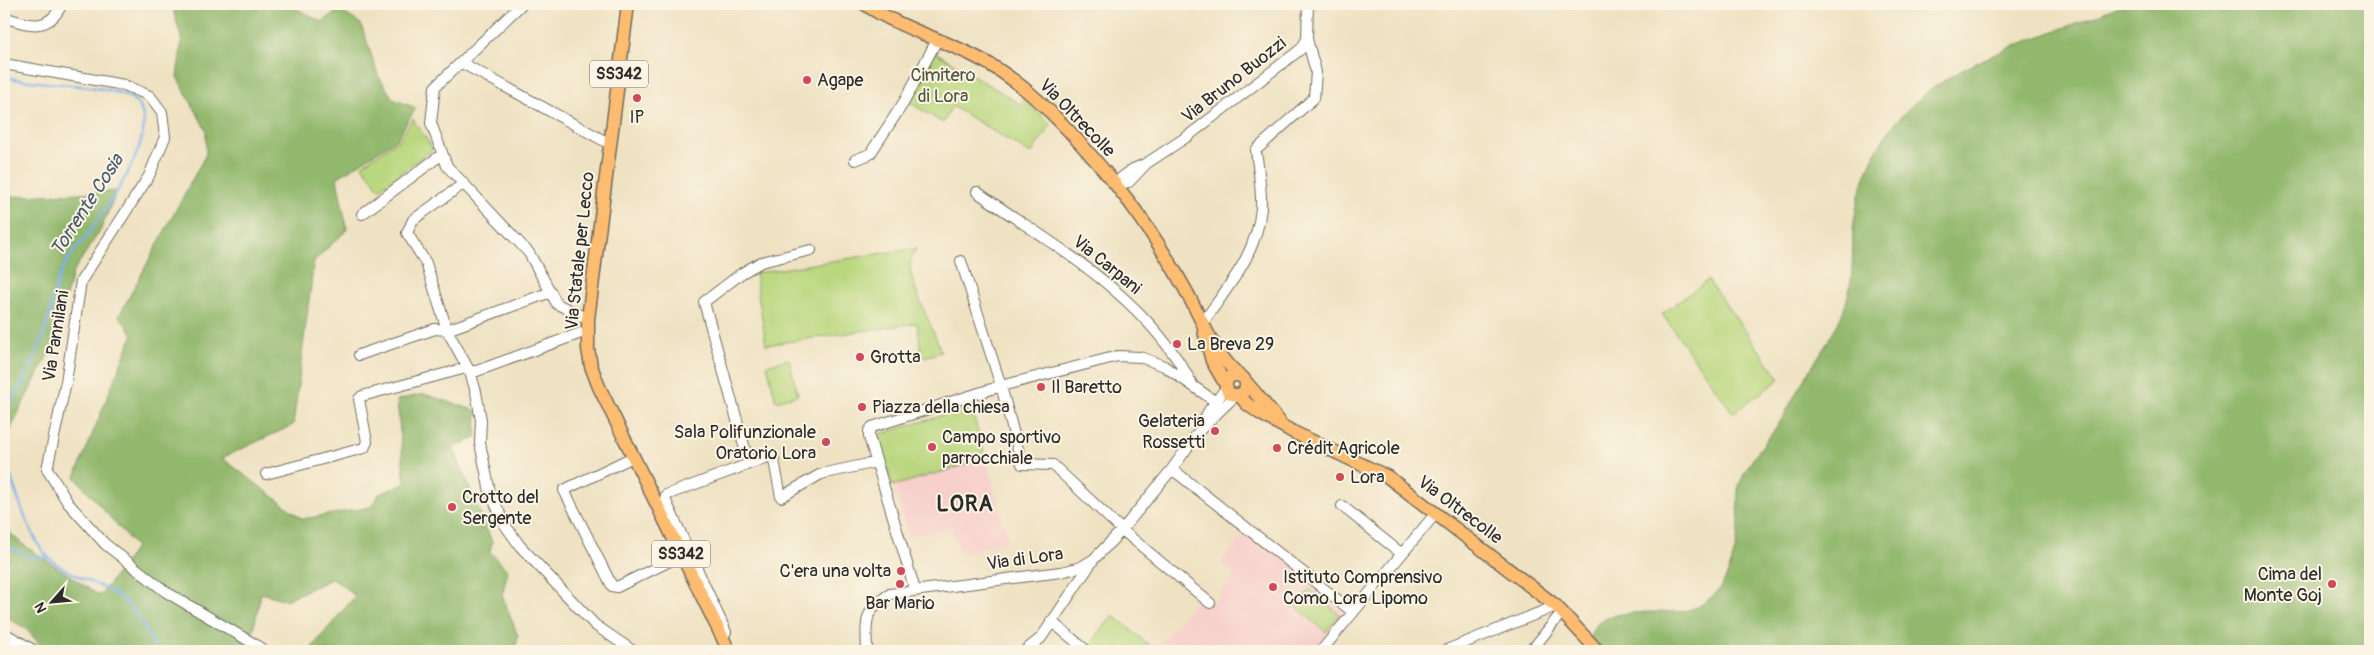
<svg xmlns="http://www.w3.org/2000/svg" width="2374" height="655" font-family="Pangolin,sans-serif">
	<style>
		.built { fill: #f7d0cc }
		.green { fill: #b9d77e; stroke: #728154 }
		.forest { fill: #92b86d; stroke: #5e724c }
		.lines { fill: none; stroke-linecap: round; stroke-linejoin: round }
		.stream { stroke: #7fb0ea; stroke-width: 2.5 }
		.minor-casing { stroke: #706b60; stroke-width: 12 }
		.major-casing { stroke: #706b60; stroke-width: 15 }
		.minor { stroke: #fff; stroke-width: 10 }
		.major { stroke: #fdbc70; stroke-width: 12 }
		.poi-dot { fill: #d1495b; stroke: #fcf5e5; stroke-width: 2 }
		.labels { text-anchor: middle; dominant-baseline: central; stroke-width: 4; stroke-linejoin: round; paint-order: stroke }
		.shield { fill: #fcf5e5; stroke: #6a6863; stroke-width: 1 }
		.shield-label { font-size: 16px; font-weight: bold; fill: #2b2b2b }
		.park-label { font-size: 18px; fill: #4e5640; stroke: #fcf5e5 }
		.poi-label { font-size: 18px; fill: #2b2b2b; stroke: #fcf5e5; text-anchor: start }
		.street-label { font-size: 18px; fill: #2b2b2b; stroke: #fcf5e5 }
		.water-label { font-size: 19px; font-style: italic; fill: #485a6e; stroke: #fcf5e5 }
		.district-label { font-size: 22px; font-weight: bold; letter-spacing: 1px; fill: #2b2b2b; stroke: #fcf5e5 }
	</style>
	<rect width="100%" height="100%" fill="#fcf5e5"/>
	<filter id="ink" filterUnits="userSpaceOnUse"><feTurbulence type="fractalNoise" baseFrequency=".02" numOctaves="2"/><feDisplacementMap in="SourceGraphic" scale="10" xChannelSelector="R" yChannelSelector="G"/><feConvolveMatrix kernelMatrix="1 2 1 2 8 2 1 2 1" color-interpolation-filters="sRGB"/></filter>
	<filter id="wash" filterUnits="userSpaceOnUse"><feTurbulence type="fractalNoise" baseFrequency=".0096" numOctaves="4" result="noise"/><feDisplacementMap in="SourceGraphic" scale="20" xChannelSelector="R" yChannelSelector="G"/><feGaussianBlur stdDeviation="1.12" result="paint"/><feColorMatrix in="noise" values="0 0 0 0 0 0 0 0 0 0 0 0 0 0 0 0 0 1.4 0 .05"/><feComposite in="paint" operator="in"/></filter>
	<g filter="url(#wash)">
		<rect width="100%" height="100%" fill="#efe2c2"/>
		<path class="built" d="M986 459 1009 541 959 554 951 527 908 538 893 486Z
			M1248 529 1353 612 1321 651H1154L1197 599 1209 608 1235 575 1220 563Z"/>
		<path class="green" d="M935 52 1020 104 1024 100 1051 124 1031 154 952 106 943 123 909 102Z
			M413 119 433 149 379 189 362 165 399 140Z
			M916 248C914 252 911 258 910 263 910 286 934 329 941 352L922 358 917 323 766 345 755 273Z
			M1708 280 1780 379 1733 413 1662 314Z
			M789 359 798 395 776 401 767 365Z
			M971 407 986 459 893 486 877 435Z
			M1310 589 1340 615 1326 632 1295 606Z
			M1113 615 1155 650 1154 651 1086 650Z"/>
		<path class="forest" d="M175 4H288L322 22 339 10 361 24 378 75 393 99 416 108 397 139 337 178 347 230 314 261 293 425 222 458 303 519 371 507 379 494 405 484 397 400 424 394 477 411 476 438 453 447 492 542 490 552 508 571 502 595 518 636 515 651H309L355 596 333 578 286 600 261 593 249 651H46L25 628 4 616V527L22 544 100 596 136 547 75 477 133 334 119 316 206 154V130L177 77 182 40 174 13Z
			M2126 4H2370V651H1591C1580 599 1662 617 1688 610 1704 606 1719 593 1726 578 1733 561 1738 542 1739 523 1739 512 1736 496 1739 486 1746 466 1761 447 1774 431 1786 415 1794 395 1805 378 1820 353 1839 329 1847 300 1854 277 1852 254 1853 230 1855 213 1858 196 1864 180 1896 82 1995 53 2082 21 2097 16 2111 8 2126 4Z
			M117 191 101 229 73 272 50 351 18 413 10 432V440L4 442V197Z"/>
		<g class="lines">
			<path class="stream" d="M4 77C34 85 113 83 134 100 166 127 109 205 91 230 82 243 68 256 62 270 55 285 53 301 49 317 46 330 40 344 35 356 26 379 11 399 4 421
				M4 445C7 472 29 538 48 557 68 577 98 581 121 598 138 611 147 632 156 651
				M4 544 30 557 48 558"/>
		</g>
	</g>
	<g filter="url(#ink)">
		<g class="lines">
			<g class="minor-casing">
				<path id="minor" d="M522 4 435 87 431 123 447 166 529 253 557 304 588 319
					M4 17C29 26 49 32 62 4
					M462 63 610 144
					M4 64 124 85 150 96 162 112 165 137 149 176 81 281 66 382 47 469 68 503 105 544 166 592 256 645 264 651
					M855 160 870 154 904 102 937 40
					M463 184 413 220 407 233 426 263 447 330 470 372 476 392 481 420 480 443 490 492 505 525 520 546 595 625 633 651
					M1116 185 1121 178 1133 169 1147 163 1188 136 1301 49 1307 39 1308 4
					M1116 185 1129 182 1146 164
					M977 192C1057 248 1145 295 1192 384
					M362 214 441 155
					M961 261 1001 386 1022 464 1053 465 1122 530 1210 603
					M1202 324C1228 286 1257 255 1261 208 1262 189 1258 168 1256 150L1314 98 1316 72 1307 39
					M359 355 435 329 447 330 551 292
					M1202 425 1208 412 1226 388
					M633 457 564 490 612 586 617 587 682 555
					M749 463 704 302 742 273 761 262 811 250
					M1172 469 1353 612
					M266 474 364 448 367 442 359 399 362 396 466 368 474 372 581 333 588 332
					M1342 506 1402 554
					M915 590 869 437V431L872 427 1001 386 1118 356 1140 357 1164 366 1216 402
					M1051 621 1087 651
					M4 633 35 651
					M722 637 726 632 665 499 666 495 773 455 781 497 821 474 877 462
					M4 640 13 651
					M867 651C866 622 863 610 890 594L1061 572 1081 567 1094 559 1122 530 1172 469 1200 430 1236 395
					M1025 651 1041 638 1092 562
					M1321 651 1436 513
					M1444 651 1556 606
					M1526 651 1535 646 1562 612"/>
			</g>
			<g class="major-casing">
				<path id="major" d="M628 4 588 319V349L591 366 599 387 729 651
					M865 4C898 27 938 38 974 56 1029 82 1078 139 1116 185 1142 217 1165 253 1185 289 1201 317 1213 353 1239 375
					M1204 331 1212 361 1226 385
					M1226 385a10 10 0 1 1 20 0a10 10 0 1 1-20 0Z
					M1246 382 1279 421
					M1239 395 1247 404 1261 414 1293 432 1388 477 1556 606 1598 651"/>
			</g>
			<use href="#minor" class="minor"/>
			<use href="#major" class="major"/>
		</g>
	</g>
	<g class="poi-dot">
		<circle cx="807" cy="80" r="5"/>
		<circle cx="637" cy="98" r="5"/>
		<circle cx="1177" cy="344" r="5"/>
		<circle cx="860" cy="357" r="5"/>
		<circle cx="1041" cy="387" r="5"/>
		<circle cx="862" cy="407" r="5"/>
		<circle cx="1215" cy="431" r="5"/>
		<circle cx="826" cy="442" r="5"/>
		<circle cx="932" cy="447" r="5"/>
		<circle cx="1277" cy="448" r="5"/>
		<circle cx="1340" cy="477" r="5"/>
		<circle cx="452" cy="507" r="5"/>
		<circle cx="901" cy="571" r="5"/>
		<circle cx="900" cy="584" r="5"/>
		<circle cx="2332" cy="584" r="5"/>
		<circle cx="1273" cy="587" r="5"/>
	</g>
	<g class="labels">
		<g class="shield">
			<rect x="590" y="60.5" width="58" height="27" rx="4"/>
			<rect x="652" y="540.5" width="58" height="27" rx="4"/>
		</g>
		<g class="shield-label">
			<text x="619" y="74">SS342</text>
			<text x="681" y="554">SS342</text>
		</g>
		<g class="park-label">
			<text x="943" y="75">Cimitero<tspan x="943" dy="21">di Lora</tspan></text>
		</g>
		<g class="poi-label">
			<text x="817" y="80">Agape</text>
			<text x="637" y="117" text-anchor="middle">IP</text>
			<text x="1187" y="344">La Breva 29</text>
			<text x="870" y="357">Grotta</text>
			<text x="1051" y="387">Il Baretto</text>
			<text x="872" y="407">Piazza della chiesa</text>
			<text x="1205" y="421" text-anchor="end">Gelateria<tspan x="1205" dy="21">Rossetti</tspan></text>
			<text x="816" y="432" text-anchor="end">Sala Polifunzionale<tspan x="816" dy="21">Oratorio Lora</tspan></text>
			<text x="942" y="437">Campo sportivo<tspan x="942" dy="21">parrocchiale</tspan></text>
			<text x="1287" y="448">Crédit Agricole</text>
			<text x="1350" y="477">Lora</text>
			<text x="462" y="497">Crotto del<tspan x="462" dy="21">Sergente</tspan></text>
			<text x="891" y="571" text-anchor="end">C'era una volta</text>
			<text x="2322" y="574" text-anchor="end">Cima del<tspan x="2322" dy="21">Monte Goj</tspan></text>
			<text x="1283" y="577">Istituto Comprensivo<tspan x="1283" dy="21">Como Lora Lipomo</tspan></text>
			<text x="900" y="603" text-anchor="middle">Bar Mario</text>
		</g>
		<g class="street-label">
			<text transform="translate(1234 80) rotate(-38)">Via Bruno Buozzi</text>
			<text transform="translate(1077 118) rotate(46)">Via Oltrecolle</text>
			<text transform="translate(580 251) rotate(-84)">Via Statale per Lecco</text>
			<text transform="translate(1107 265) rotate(39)">Via Carpani</text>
			<text transform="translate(56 336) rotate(-81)">Via Pannilani</text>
			<text transform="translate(1460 510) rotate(37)">Via Oltrecolle</text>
			<text transform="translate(1025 559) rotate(-8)">Via di Lora</text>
		</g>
		<g class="water-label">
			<text transform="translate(87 205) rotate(-57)">Torrente Cosia</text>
		</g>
		<g class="district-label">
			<text x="965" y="504">LORA</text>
		</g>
	</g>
	<rect width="2374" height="655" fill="none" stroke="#fcf5e5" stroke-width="20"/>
	<g transform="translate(52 602) rotate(243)" stroke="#fcf5e5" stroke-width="4" paint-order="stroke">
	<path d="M0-4L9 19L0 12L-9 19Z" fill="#2b2b2b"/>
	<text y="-8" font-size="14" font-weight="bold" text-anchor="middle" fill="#2b2b2b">N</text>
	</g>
</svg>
